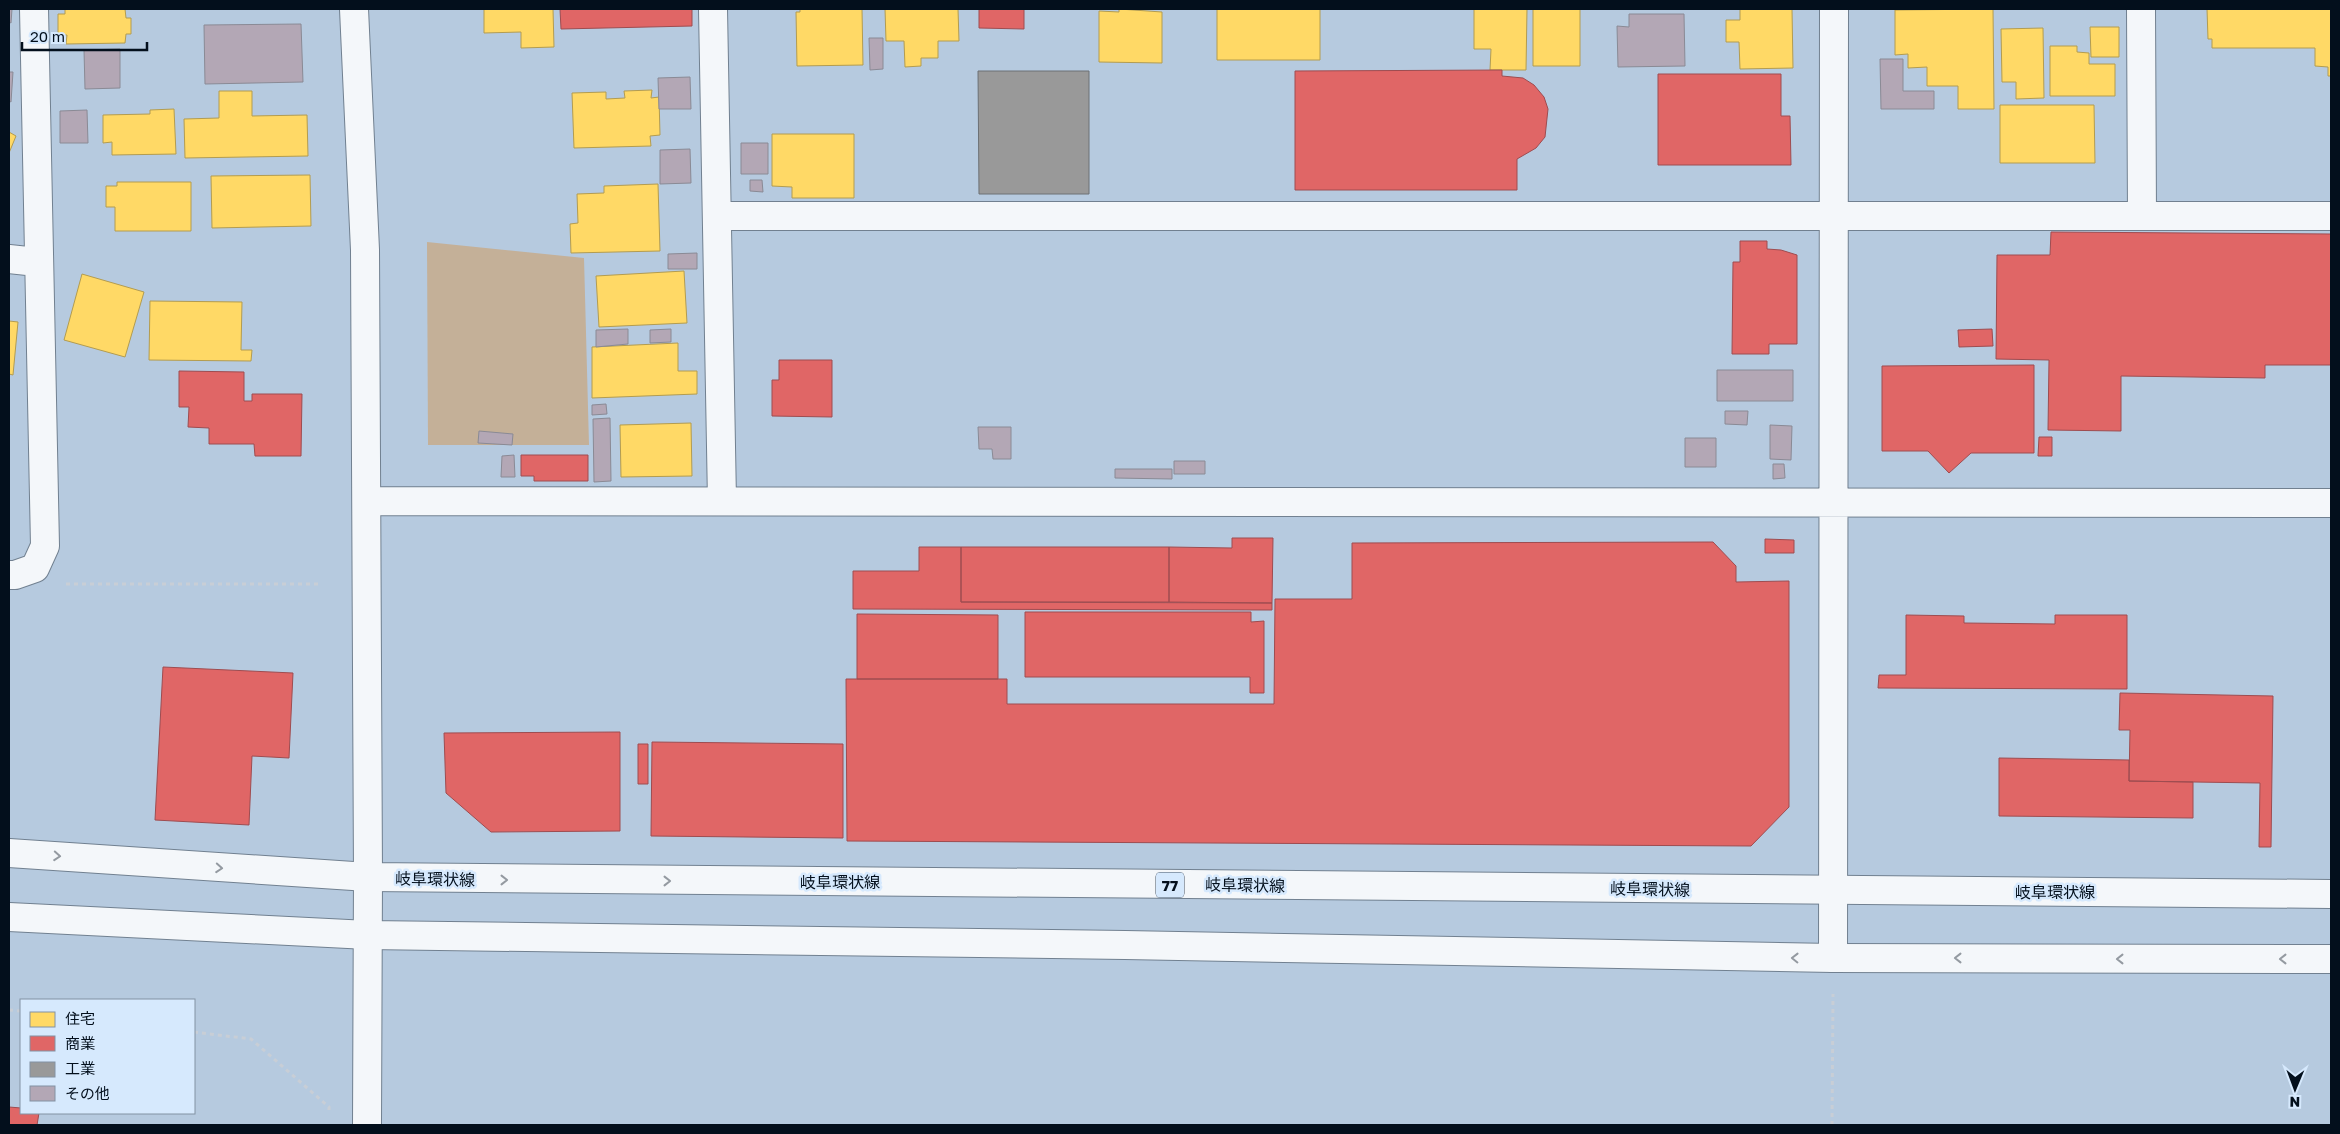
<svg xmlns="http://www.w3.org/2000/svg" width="2340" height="1134" font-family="'Golos Text','Noto Sans JP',sans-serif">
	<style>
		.green { fill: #c4b098 }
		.homes { fill: #ffd966; stroke: #b39c50 }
		.shops { fill: #e06666; stroke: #9e4c50 }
		.industry { fill: #999; stroke: #6c7074 }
		.building { fill: #b3a7b5; stroke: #8a8a95 }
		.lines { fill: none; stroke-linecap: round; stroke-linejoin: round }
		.minor-casing { stroke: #718090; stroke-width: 30 }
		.major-casing { stroke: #718090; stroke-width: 30 }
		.path { stroke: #c8ced6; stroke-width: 3; stroke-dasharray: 4 4; stroke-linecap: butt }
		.minor { stroke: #f4f7fa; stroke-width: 28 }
		.major { stroke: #f4f7fa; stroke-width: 28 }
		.oneway { stroke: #949aa1 }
		.labels { text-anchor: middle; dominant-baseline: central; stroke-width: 5; stroke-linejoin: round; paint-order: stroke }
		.shield { fill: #d6e9fd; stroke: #425060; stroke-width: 1 }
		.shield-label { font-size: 15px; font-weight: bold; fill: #030f1c }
		.street-label { font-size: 16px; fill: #030f1c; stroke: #d6e9fd }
	</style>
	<rect width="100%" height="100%" fill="#b6cadf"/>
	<path class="green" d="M427 242 584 258 589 445H428Z"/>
	<path class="homes" d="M65 9H125L126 18H131V34H126L125 43 66 44 67 35H58V14H65Z
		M484 9H553L554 47 521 48V32L484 33Z
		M800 9H862L863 65 797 66 796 12H800Z
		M885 9H958L959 41H938V58H921V66L905 67 904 41H886Z
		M1119 9 1162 12V63L1099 62V11L1119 12Z
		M1217 9H1320V60H1217Z
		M1474 9H1527L1526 70H1490L1491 49H1474Z
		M1533 9H1580V66H1533Z
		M1740 9H1792L1793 68 1740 69 1739 42H1726V20H1740Z
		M1993 9 1994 109H1958V86H1927V67L1908 68V54L1895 55V10Z
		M2207 9H2331V76H2328V67L2315 66V48H2212V39H2208Z
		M2090 27H2119V57H2091Z
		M2043 28 2044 98 2016 99V82H2002L2001 29Z
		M2050 46H2077V52L2089 53V64H2115V96H2050Z
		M652 90 651 98 659 97 660 135 650 136 651 146 574 148 572 93 606 92V99L625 98 624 91Z
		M219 91H252V116L307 115 308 156 185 158 184 119 219 118Z
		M2000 105H2094L2095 163H2000Z
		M174 109 176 154 112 155V142L103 143V115L150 114V110Z
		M9 132 16 136 9 153Z
		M772 134H854V198H792V187L772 186Z
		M310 175 311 226 212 228 211 176Z
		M117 182H191V231H115V207H106V186H117Z
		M658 184 660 251 571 253 570 224 578 223 577 194 604 193V186Z
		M684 271 687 323 599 327 596 276Z
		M82 274 144 292 125 357 64 340Z
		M150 301 242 302 241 350H252L251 361 149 360Z
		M9 321 18 322 13 375 9 374Z
		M678 343V371H697V394L592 398V347Z
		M691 423 692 476 621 477 620 425Z"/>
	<path class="shops" d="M560 9H692V26L561 29Z
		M979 9H1024V29L979 28Z
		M1502 70V76L1523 78 1534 85 1544 97 1548 109 1545 137 1536 148 1517 159V190H1295V71Z
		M1658 74H1781V116H1790L1791 165H1658Z
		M2051 232 2331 234V365H2265V378L2121 376V431L2048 430 2049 360 1996 359 1997 255H2050Z
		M1740 241H1767V249L1781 250 1797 255V344H1769V354H1732L1733 262H1740Z
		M1992 329 1993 346 1959 347 1958 330Z
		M779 360H832V417L772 416V380H779Z
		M2034 365V453H1971L1949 473 1928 451H1882V366Z
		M179 371 244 372V401H252V394H302L301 456H255L254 444H209V428L188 427 189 407H179Z
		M2039 437H2052V456H2038Z
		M521 455H588V481H534V476H521Z
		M1232 538H1273L1272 603 1169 602V547L1232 548Z
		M1765 539 1794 540V553H1765Z
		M1713 542 1736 566V582L1789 581V807L1751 846 847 841 846 679H1007V704H1274L1275 599H1352V543Z
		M919 547H961V602L1272 603V610L853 609V571H919Z
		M961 547H1169V602H961Z
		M1025 612H1251V622L1264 621V693H1250V677H1025Z
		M857 614 998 615V679H857Z
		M1906 615 1964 616V623L2055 624V615H2127V689L1878 688 1879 675H1906Z
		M163 667 293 673 289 758 252 756 249 825 155 820Z
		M2120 693 2273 696 2271 847H2259L2260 783 2129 781 2130 730H2119Z
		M620 732V831L491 832 446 793 444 733Z
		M652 742 843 744V838L651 836Z
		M638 744H648V784H638Z
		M1999 758 2129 760V781L2193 782V818L1999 816Z
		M9 1107 21 1108V1113H39L37 1125H9Z"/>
	<path class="industry" d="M978 71H1089V194H979Z"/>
	<path class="building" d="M9 9H12L11 23 9 22Z
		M1629 14H1684L1685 66 1618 67 1617 26 1629 27Z
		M301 24 303 82 205 84 204 25Z
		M869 38H883V69L870 70Z
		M120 49V88L85 89 84 50Z
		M1880 59H1903V91H1934V109H1881Z
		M9 72H13L11 102 9 101Z
		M690 77 691 109H659L658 78Z
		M87 110 88 143H60V111Z
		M741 143H768V174H741Z
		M690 149 691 183 660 184V150Z
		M750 180H762L763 192 750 191Z
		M697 253V269H668V254Z
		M628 329V344L596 347V330Z
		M671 329V342L650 343V330Z
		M1717 370H1793V401H1717Z
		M606 404 607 414 592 415V405Z
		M1725 411H1748L1747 425 1725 424Z
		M610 418 611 481 594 482 593 419Z
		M1770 425 1792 426 1791 460 1770 459Z
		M978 427H1011V459H993L992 449H979Z
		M479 431 513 434 512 445 478 443Z
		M1685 438H1716V467H1685Z
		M514 455 515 477H501L502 456Z
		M1174 461H1205V474H1174Z
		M1773 464H1784L1785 478 1773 479Z
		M1115 469H1172V479L1115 478Z"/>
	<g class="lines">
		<g class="minor-casing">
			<path id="minor" d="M354 9 365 250 368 877 367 1125
				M713 9 722 501
				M2141 9 2142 216
				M717 216H2331
				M9 259 37 262
				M367 501 2331 503
				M9 575H15L35 568 45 546 34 9
				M1833 958 1834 9"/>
		</g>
		<g class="major-casing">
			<path id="major" d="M9 853 368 877 2331 894
				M9 917 368 935 1125 945 1833 958 2331 959"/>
		</g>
		<path class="path" d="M66 584H321
			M9 1010 21 1011
			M194 1032 251 1039 329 1107V1110
			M1832 1125 1833 994"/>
		<use href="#minor" class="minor"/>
		<use href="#major" class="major"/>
	</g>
	<defs><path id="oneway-chevron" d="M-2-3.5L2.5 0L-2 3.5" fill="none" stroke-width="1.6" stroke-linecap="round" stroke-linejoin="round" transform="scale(1.25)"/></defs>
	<g class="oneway">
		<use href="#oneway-chevron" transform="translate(57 856) rotate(4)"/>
		<use href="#oneway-chevron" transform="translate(219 868) rotate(4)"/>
		<use href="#oneway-chevron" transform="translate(504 880)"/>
		<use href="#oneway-chevron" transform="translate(667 881)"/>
		<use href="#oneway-chevron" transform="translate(1795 958) rotate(-179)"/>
		<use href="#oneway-chevron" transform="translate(1958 958) rotate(-180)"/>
		<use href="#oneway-chevron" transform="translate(2120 959) rotate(-180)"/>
		<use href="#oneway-chevron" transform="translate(2283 959) rotate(-180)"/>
	</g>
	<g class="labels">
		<rect class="shield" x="1156" y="872.5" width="28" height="25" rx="4"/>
		<g class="shield-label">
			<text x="1170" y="885">77</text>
		</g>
		<g class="street-label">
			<text transform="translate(435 879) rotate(1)">岐阜環状線</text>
			<text x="840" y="882">岐阜環状線</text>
			<text transform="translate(1245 885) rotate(1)">岐阜環状線</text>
			<text transform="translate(1650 889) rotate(1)">岐阜環状線</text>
			<text x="2055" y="892">岐阜環状線</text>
		</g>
	</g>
	<rect width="2340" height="1134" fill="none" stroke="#030f1c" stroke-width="20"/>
	<rect x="20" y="999" width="175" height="115" fill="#d6e9fd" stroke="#8292a3"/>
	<rect x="30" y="1012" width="25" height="15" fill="#ffd966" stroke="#8292a3"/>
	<text x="65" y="1024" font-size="15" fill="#030f1c">住宅</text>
	<rect x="30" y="1036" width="25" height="15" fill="#e06666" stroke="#8292a3"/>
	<text x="65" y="1049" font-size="15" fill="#030f1c">商業</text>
	<rect x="30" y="1062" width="25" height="15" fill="#999999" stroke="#8292a3"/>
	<text x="65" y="1074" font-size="15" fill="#030f1c">工業</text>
	<rect x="30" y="1086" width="25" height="15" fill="#b3a7b5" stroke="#8292a3"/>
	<text x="65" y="1099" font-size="15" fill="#030f1c">その他</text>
	<g transform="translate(2295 1089) rotate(181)" stroke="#d6e9fd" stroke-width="4" paint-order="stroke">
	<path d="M0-4L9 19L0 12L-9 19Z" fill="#030f1c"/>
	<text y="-8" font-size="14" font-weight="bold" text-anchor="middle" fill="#030f1c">N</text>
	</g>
	<path d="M22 42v8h125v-8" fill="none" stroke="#030f1c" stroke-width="2.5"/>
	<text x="30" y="42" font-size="15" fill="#030f1c" stroke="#d6e9fd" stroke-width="4" paint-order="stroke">20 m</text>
</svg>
